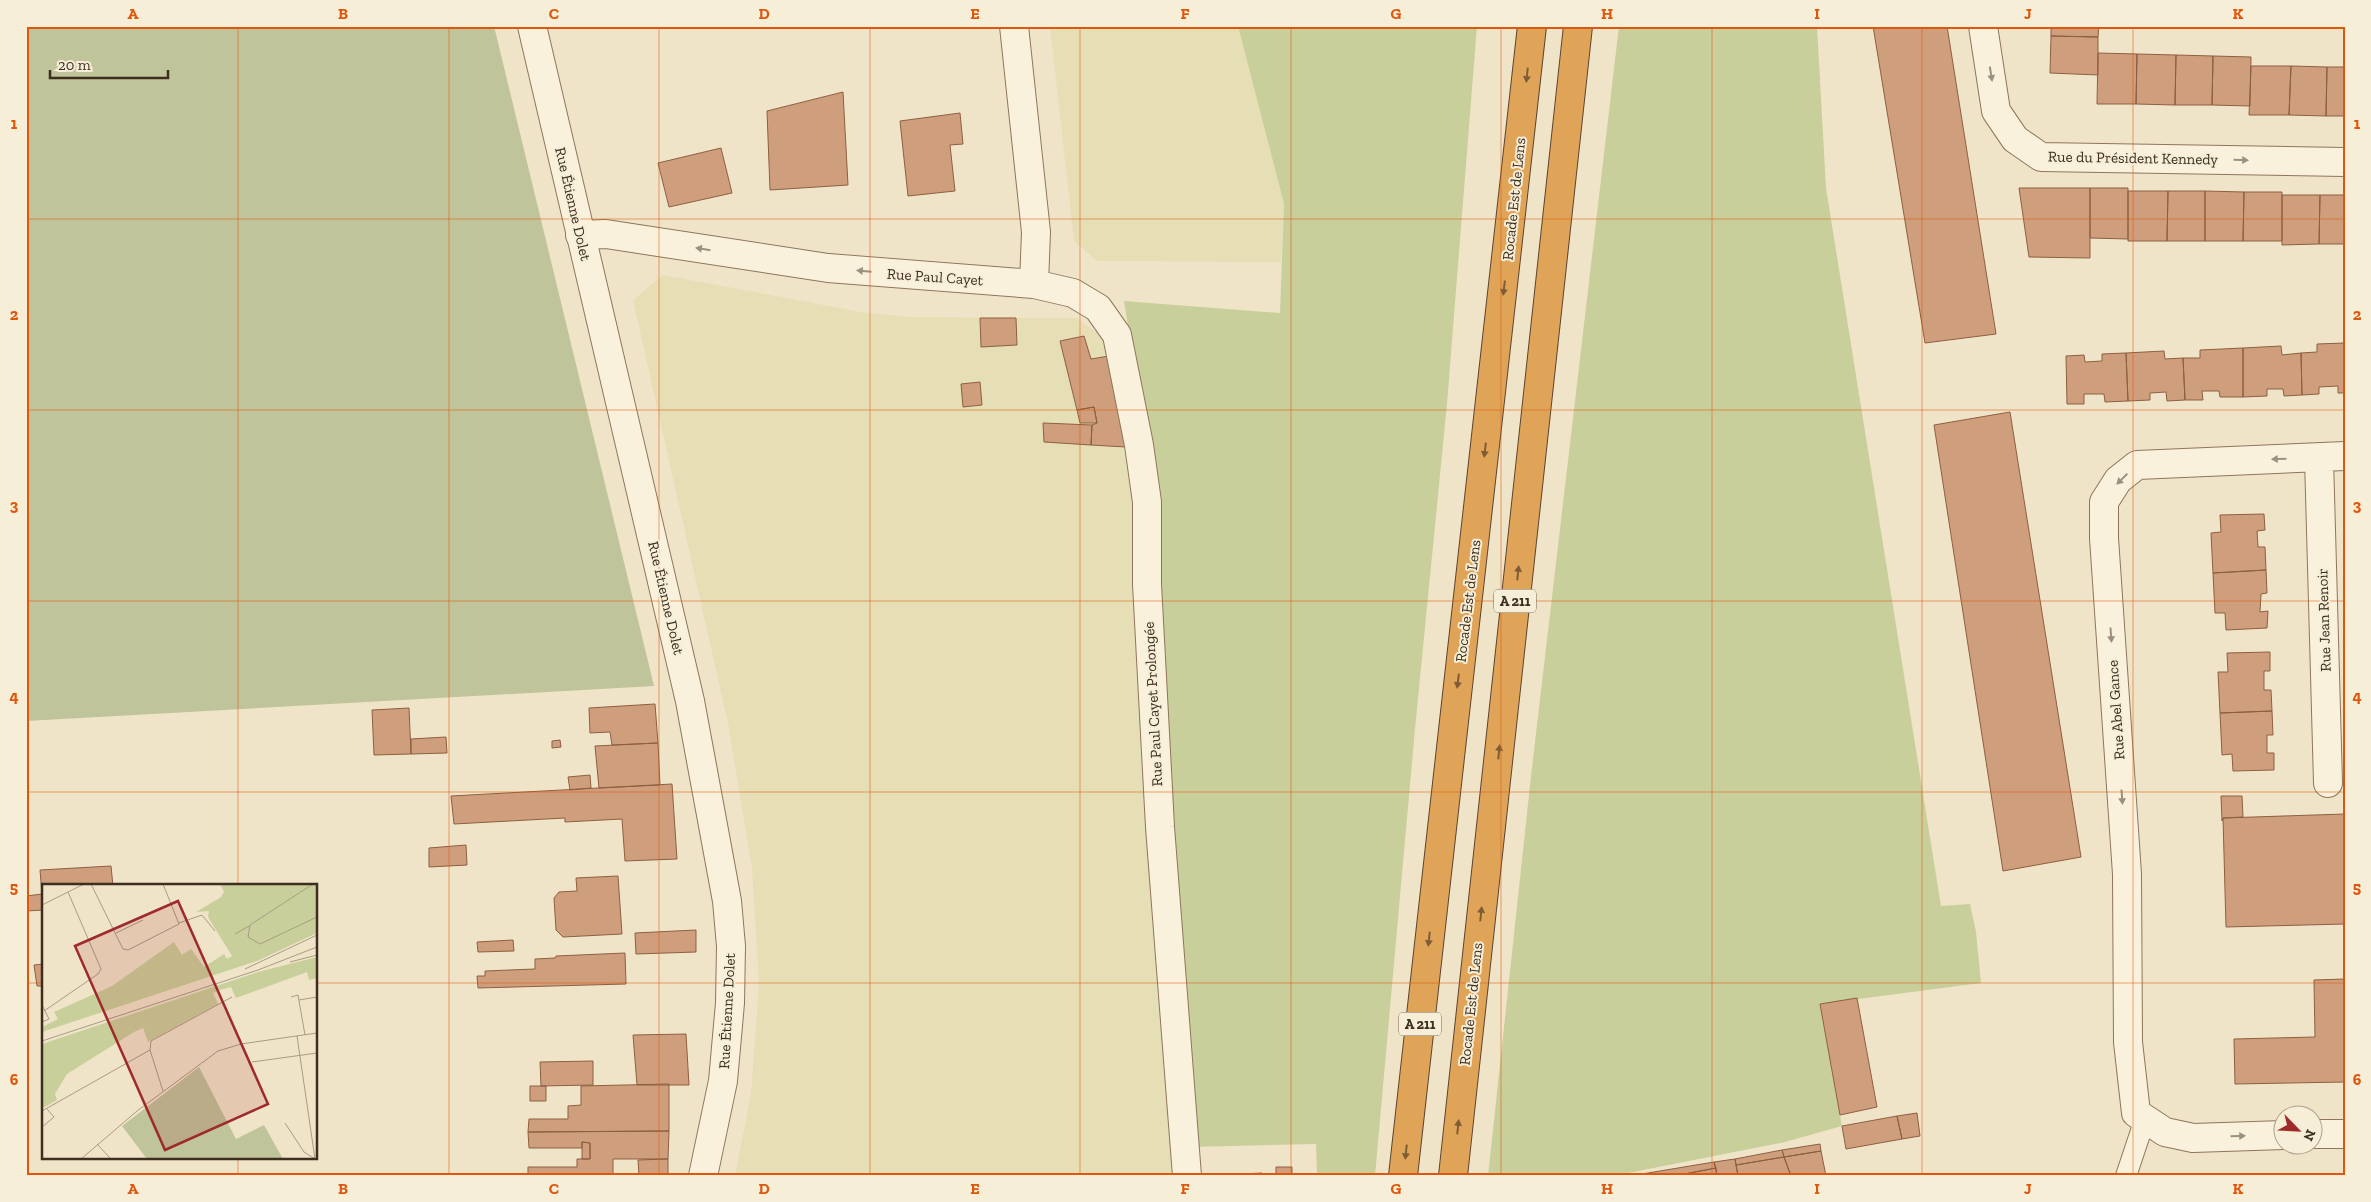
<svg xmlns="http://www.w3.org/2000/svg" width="2371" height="1202" font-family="'Zilla Slab',serif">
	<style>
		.farmland { fill: #e6deb5 }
		.green { fill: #c9cf9b }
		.cemetery { fill: #bfc49a }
		.building { fill: #cf9f7d; stroke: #8d5f41 }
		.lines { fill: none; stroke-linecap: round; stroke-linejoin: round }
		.service-casing { stroke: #8d765c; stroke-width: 22 }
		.minor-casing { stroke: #8d765c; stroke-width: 30 }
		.tertiary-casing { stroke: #8d765c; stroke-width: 30 }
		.motorway-casing { stroke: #5b4430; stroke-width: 30 }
		.service { stroke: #faf1dc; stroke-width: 20 }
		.minor { stroke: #faf1dc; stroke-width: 28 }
		.tertiary { stroke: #faf1dc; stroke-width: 28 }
		.motorway { stroke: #e0a458; stroke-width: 28 }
		.oneway { fill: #9c907e }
		.oneway2 { fill: #7e5d36 }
		.grid { fill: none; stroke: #df570d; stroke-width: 1; stroke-opacity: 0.55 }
		.labels { text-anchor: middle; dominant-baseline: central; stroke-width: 4; stroke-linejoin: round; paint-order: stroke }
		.shield { fill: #f7eed8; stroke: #756857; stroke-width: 1 }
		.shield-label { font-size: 14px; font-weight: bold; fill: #3d2e20 }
		.street-label { font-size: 15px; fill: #3d2e20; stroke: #f7eed8 }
		.inset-road { fill: none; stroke: #a89b85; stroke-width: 1 }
		.view { fill: #9e2a2b; fill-opacity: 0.15; stroke: #9e2a2b; stroke-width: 2.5 }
		.inset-edge { fill: none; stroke: #3d2e20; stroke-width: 2.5 }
		.neatline { fill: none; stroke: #df570d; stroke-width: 2 }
		.grid-label { font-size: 16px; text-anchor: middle; font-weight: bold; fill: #df570d }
	</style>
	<rect width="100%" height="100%" fill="#f0e4c8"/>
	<path class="farmland" d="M1050 26H1238L1284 204 1281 262 1097 261 1074 241Z
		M663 275 861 312 909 317 1076 318 1107 339 1137 518 1173 1176H735L751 1094 759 984 752 869 729 728 633 300Z"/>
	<path class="green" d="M1238 26H1477L1447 404 1415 729 1375 1176H1317L1316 1144 1192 1147 1156 585 1155 491 1124 301 1280 313 1284 204Z
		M1619 26H1817L1826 188 1941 906 1970 904 1976 932 1981 983 1820 1004 1842 1126 1785 1142 1613 1176H1488L1531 776Z"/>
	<path class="cemetery" d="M26 26H494L654 686 26 721Z"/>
	<path class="building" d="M1873 26H1947L1996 334 1925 343Z
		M2051 26H2099L2098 37 2051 36Z
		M2051 36 2098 37V75L2050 73Z
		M2098 53 2137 54 2136 104H2097Z
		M2137 54 2176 55 2175 105 2136 104Z
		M2176 55 2213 56 2212 105H2175Z
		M2213 56 2251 57 2250 106 2212 105Z
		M2251 66H2291L2289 115H2249Z
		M2291 66 2327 67 2326 116 2289 115Z
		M2327 67H2345V116H2326Z
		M843 92 848 185 770 190 767 111Z
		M960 113 963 144 950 145 955 191 908 196 900 121Z
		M721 148 732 193 669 207 658 163Z
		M2019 188H2090V258L2029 257Z
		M2090 188H2128V239L2090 238Z
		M2128 191H2168L2167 241H2128Z
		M2168 191H2205V241H2167Z
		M2205 191 2244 192 2243 241H2205Z
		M2244 192H2282V241H2243Z
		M2282 195H2320L2319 244 2282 245Z
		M2320 195H2345V244H2319Z
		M980 318H1016L1017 345 981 347Z
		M1084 336 1091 359 1109 356 1126 447 1091 445 1092 425 1097 423 1094 407 1077 410 1060 341Z
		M2345 343V393H2338V386L2319 387V394L2302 395 2301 353 2317 352V344Z
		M2281 346 2282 355 2301 353 2302 395 2284 396 2283 389H2267V396L2243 397V348Z
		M2243 348V397H2220L2219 391H2202L2203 400H2185L2183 358H2200V350Z
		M2164 351 2165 359 2183 358 2185 400 2167 401 2166 392 2150 393V400L2128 401 2126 353Z
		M2126 353 2128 401 2105 402 2104 394H2084V404H2067L2066 356 2084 355 2085 362 2102 361V354Z
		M980 382 982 405 963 407 961 384Z
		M1094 407 1097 423H1080L1077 410Z
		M2010 412 2081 857 2003 871 1934 425Z
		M1043 423 1092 425 1091 445 1044 442Z
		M2264 514 2265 530 2257 531 2258 547H2265L2266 570 2213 573 2211 533 2221 532 2220 515Z
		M2266 570 2267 593 2261 594 2260 612 2268 611 2267 628 2226 630 2225 613H2215L2213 573Z
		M2270 652V671H2264V690H2271L2272 711 2220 713 2218 672H2228L2227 653Z
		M655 704 658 743 612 745 610 732 590 733 589 708Z
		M409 708 411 754 374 755 372 710Z
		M2272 711 2273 735H2267V753H2274V770L2233 771 2232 754 2222 755 2220 713Z
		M446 737 447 753 411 754V739Z
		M560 740 561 747 552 748V741Z
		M658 743 660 785 599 788 595 746Z
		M590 775 591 788 570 790 568 777Z
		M672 784 677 859 625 861 622 819 565 822V818L454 824 451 796Z
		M2221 796H2242L2243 817 2223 818 2222 821Z
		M2345 814V924L2226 927 2223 818Z
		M466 845 467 865 429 867V848Z
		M111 866 113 886H44V910L26 911V896L42 894 40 870Z
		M618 876 622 934 563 937 556 930 554 898 559 892 577 891 576 878Z
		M696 930V952L636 954 635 933Z
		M513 940 514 951 478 952 477 942Z
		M625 953 626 984 478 988 477 976H485V971L535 969V959L555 958 556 956Z
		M44 964V986H37L34 965Z
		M2345 979V1082L2235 1084 2234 1039 2315 1037 2314 980Z
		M1857 998 1877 1107 1840 1115 1820 1004Z
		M686 1034 689 1085H637L633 1035Z
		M593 1061V1085L541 1086 540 1062Z
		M669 1084V1131L528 1132 529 1119H568V1106L581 1105V1086Z
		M530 1086H546V1101H530Z
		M1917 1113 1920 1136 1902 1139 1897 1116Z
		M1897 1116 1902 1139 1846 1149 1842 1126Z
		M669 1131 668 1159H613V1176H528V1167H577V1159H590V1143L582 1142V1148H529L528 1132Z
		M582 1142 590 1143V1159H582Z
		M1820 1144 1821 1151 1784 1157 1782 1150Z
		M1782 1150 1784 1157 1736 1165 1735 1159Z
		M1821 1151 1826 1176H1791L1784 1157Z
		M1784 1157 1791 1176H1738L1736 1165Z
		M668 1159V1176H639L638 1160Z
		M1735 1159 1738 1176H1717L1714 1162Z
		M1714 1162 1716 1168 1674 1176H1630Z
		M1276 1167H1292V1176H1276Z
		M1716 1168 1717 1176H1674Z
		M1262 1173V1176H1220V1175Z"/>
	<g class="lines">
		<g class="service-casing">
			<path id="service" d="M2126 1176 2145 1119"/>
		</g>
		<g class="minor-casing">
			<path id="minor" d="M1014 26 1036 232 1034 284
				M1983 26 1996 111 2015 139 2041 157 2345 162
				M580 235 606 234 828 268 1034 284 1073 293 1098 308 1117 335 1139 445 1147 502V584L1160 827 1187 1176
				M2319 458 2328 783
				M2314 1134H2345
				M2284 1135 2193 1138 2165 1132 2136 1113 2128 1042 2127 874 2104 538V502L2118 480 2137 465 2345 456"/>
		</g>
		<g class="tertiary-casing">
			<path id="tertiary" d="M532 26 690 701 727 901 731 946 730 1003 723 1081 703 1176"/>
		</g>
		<g class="motorway-casing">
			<path id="motorway" d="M1403 1176 1532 26
				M1453 1176 1578 26"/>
		</g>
		<use href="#service" class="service"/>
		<use href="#minor" class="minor"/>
		<use href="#tertiary" class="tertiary"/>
		<use href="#motorway" class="motorway"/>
	</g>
	<defs><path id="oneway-solid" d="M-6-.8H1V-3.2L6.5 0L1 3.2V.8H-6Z" transform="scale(1.25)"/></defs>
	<g class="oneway">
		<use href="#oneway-solid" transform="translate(1991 74) rotate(81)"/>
		<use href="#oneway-solid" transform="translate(2241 160) rotate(1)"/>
		<use href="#oneway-solid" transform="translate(703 249) rotate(-171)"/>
		<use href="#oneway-solid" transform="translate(864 271) rotate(-175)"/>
		<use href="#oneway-solid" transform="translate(2279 459) rotate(178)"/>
		<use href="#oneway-solid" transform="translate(2122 479) rotate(135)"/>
		<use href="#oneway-solid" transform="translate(2111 635) rotate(86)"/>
		<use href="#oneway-solid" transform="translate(2122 797) rotate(86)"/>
		<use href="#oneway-solid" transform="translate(2238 1136) rotate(-1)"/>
	</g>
	<g class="oneway2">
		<use href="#oneway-solid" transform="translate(1527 75) rotate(96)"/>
		<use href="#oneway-solid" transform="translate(1504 288) rotate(97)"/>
		<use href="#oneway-solid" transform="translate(1485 450) rotate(97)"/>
		<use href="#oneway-solid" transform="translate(1518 573) rotate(-84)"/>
		<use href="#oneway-solid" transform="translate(1458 681) rotate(97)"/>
		<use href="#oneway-solid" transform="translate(1499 752) rotate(-84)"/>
		<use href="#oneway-solid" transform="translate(1481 914) rotate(-84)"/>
		<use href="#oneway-solid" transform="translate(1429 939) rotate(96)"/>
		<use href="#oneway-solid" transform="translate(1458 1127) rotate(-84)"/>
		<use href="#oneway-solid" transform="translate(1406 1152) rotate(96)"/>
	</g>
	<path class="grid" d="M238 26V886M449 26V1176M659 26V1176M870 26V1176M1080 26V1176M1291 26V1176M1501 26V1176M1712 26V1176M1922 26V1176M2133 26V1176M26 219H2345M26 410H2345M26 601H2345M26 792H2345M26 983H44M316 983H2345M238 1158V1176"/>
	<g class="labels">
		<g class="shield">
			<rect x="1494" y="589.5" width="42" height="23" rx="4"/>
			<rect x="1399" y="1012.5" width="42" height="23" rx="4"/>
		</g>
		<g class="shield-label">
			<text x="1515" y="601">A 211</text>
			<text x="1420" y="1024">A 211</text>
		</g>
		<g class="street-label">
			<text transform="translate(2133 158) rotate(1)">Rue du Président Kennedy</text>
			<text transform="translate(1514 199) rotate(-84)">Rocade Est de Lens</text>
			<text transform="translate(573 204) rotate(77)">Rue Étienne Dolet</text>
			<text transform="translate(935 277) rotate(4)">Rue Paul Cayet</text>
			<text transform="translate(666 598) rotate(77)">Rue Étienne Dolet</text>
			<text transform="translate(1468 601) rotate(-83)">Rocade Est de Lens</text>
			<text transform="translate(2324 620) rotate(-92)">Rue Jean Renoir</text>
			<text transform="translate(1153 704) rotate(-93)">Rue Paul Cayet Prolongée</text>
			<text transform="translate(2116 710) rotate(-94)">Rue Abel Gance</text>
			<text transform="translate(1471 1004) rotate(-84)">Rocade Est de Lens</text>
			<text transform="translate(727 1011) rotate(-87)">Rue Étienne Dolet</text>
		</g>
	</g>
	<g transform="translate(42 884)">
		<rect width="275" height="275" fill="#f0e4c8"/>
		<path d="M178 0H275V49L215 77 0 148V143L16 135 12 128 70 102 132 58 140 71 149 65 162 83 182 70 185 75 190 72 166 33 167 27 154 28 179 13 182 8ZM275 73V94L267 96 265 88 194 114 189 103 178 106 171 109 176 120 106 158 101 144 92 148 25 190 13 210 15 216 1 224 0 222V160L216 88Z" fill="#c9cf9b"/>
		<path d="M157 183 194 255 222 241 241 275H105L80 242Z" fill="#bfc49a"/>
		<path class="inset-road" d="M49 0 81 65 86 66 137 40 121 0M271 0 208 41 206 53 218 60 275 33M0 21 42 0M137 39 160 31 173 47M74 49 101 36M193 50 207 42M248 78 275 71M203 85 275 51M249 113 256 111 263 151M257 116 275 113M0 121 7 135 0 138M2 127 56 90 59 85 26 8M255 152 273 275M0 157 216 86 275 63M210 178 275 169M121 207 108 166 109 157 190 113M0 227 108 166M243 239 262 268 273 275M0 243 12 233 5 225M55 260 69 275M39 275 95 227 176 167 199 160 275 149"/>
		<path class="view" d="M136 17 226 220 123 266 33 62Z"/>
		<rect width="275" height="275" class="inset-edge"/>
	</g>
	<rect width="2371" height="1202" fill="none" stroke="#f7eed8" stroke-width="55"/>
	<g transform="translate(2298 1130) rotate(114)"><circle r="24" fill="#f7eed8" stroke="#ada18e"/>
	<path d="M0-4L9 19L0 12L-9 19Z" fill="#9e2a2b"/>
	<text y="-8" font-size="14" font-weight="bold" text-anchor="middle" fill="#3d2e20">N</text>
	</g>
	<path d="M50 70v8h118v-8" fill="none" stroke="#3d2e20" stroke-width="2.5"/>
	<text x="58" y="70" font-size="15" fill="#3d2e20" stroke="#f7eed8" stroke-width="4" paint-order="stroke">20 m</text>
	<rect x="28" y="28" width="2316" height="1146" class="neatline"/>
	<g class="grid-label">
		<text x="133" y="19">A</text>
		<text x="343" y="19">B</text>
		<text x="554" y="19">C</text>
		<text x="764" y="19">D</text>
		<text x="975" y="19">E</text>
		<text x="1185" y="19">F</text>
		<text x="1396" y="19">G</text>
		<text x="1607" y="19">H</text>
		<text x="1817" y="19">I</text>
		<text x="2028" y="19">J</text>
		<text x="2238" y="19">K</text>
		<text x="14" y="129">1</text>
		<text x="2357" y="129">1</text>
		<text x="14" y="320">2</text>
		<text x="2357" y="320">2</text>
		<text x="14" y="511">3</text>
		<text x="2357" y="511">3</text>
		<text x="14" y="702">4</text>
		<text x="2357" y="702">4</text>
		<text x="14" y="893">5</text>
		<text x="2357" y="893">5</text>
		<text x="14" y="1085">6</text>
		<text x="2357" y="1085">6</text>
		<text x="133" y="1194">A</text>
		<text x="343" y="1194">B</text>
		<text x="554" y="1194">C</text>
		<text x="764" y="1194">D</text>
		<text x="975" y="1194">E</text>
		<text x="1185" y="1194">F</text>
		<text x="1396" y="1194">G</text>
		<text x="1607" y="1194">H</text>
		<text x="1817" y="1194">I</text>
		<text x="2028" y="1194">J</text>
		<text x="2238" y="1194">K</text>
	</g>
</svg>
